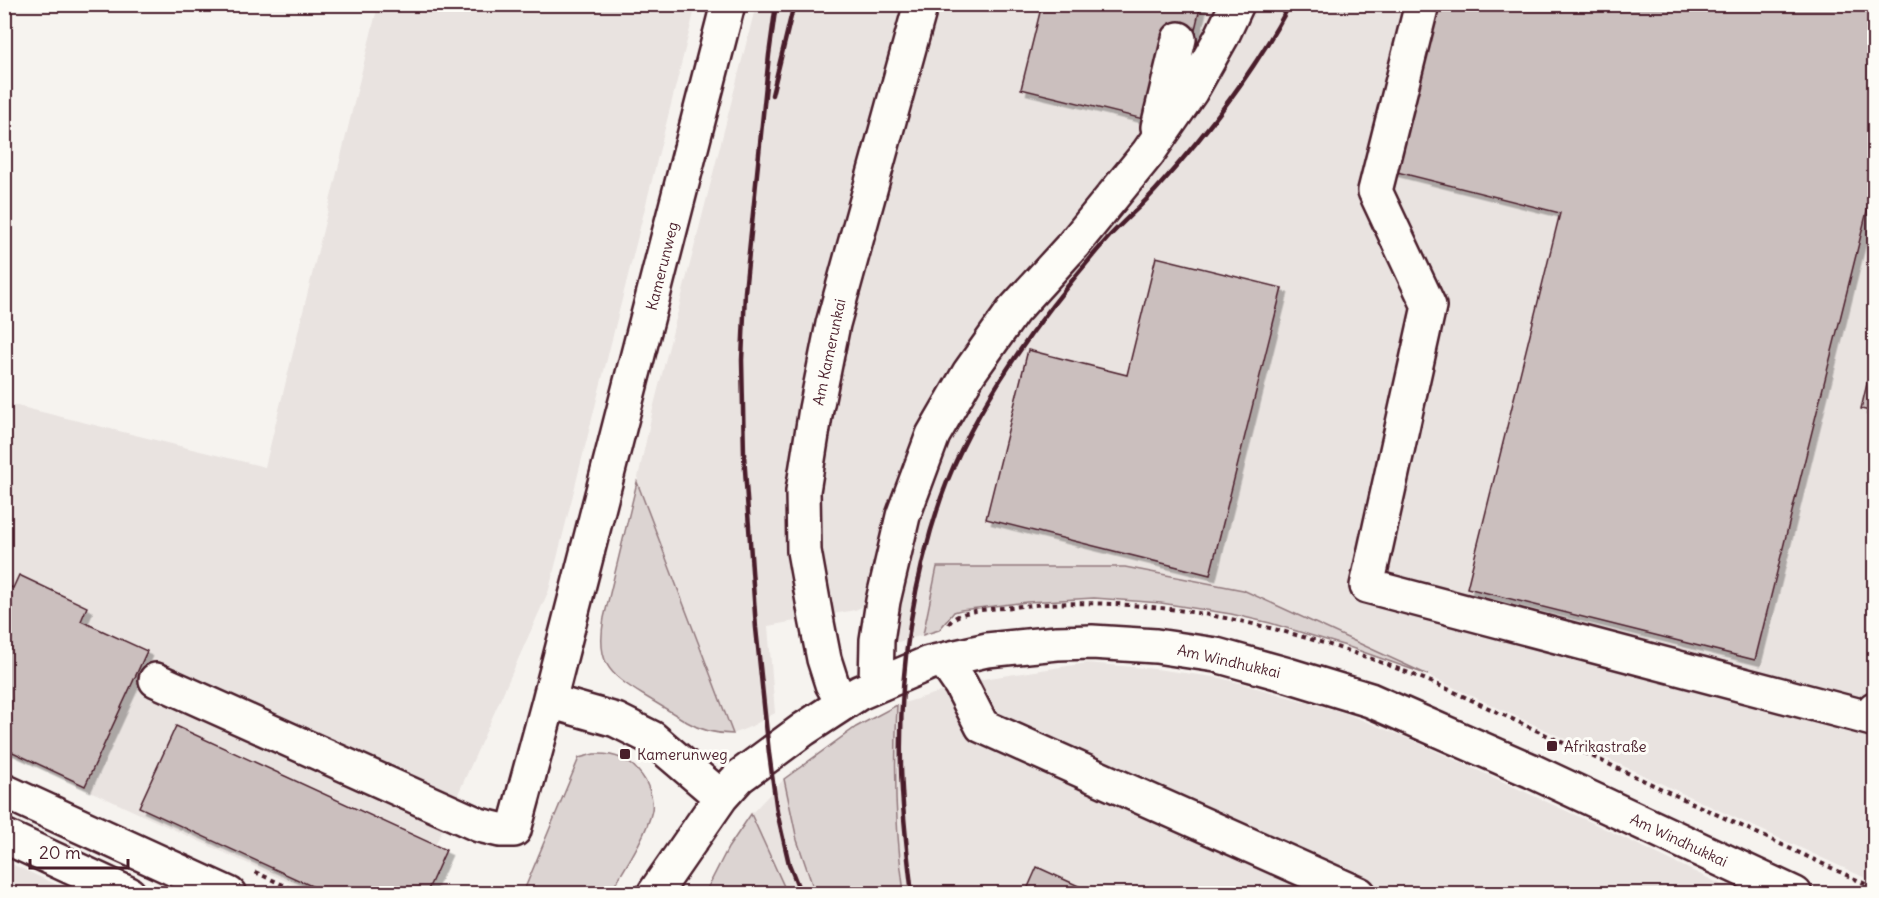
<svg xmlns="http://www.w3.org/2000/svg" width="1879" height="898" font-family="Delius,sans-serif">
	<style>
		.built { fill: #e9e3e0 }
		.green { fill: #dcd4d2; stroke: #937a7e; stroke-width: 1.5 }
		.building { fill: #cbbfbe; stroke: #4a1f2b; stroke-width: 1.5; filter: url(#shadow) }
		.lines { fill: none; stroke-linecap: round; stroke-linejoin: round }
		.minor-casing { stroke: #4a1f2b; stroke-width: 38 }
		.major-casing { stroke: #4a1f2b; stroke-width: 38 }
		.path { stroke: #4a1f2b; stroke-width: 4; stroke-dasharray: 4.5 4.5; stroke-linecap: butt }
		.minor { stroke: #fdfcf7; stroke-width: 33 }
		.major { stroke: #fdfcf7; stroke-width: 33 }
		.rail { stroke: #4a1f2b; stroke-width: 4.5 }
		.poi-dot { fill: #4a1f2b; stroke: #fdfcf7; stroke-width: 2 }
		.labels { text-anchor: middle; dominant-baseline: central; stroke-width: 6; stroke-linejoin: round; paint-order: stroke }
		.street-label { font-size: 15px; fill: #4a1f2b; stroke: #fdfcf7 }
		.poi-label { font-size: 15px; fill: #4a1f2b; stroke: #fdfcf7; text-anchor: start }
	</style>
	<defs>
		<filter id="shadow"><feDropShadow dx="5.5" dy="5.5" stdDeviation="0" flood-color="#0004"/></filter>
	</defs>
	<rect width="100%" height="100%" fill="#f6f3ef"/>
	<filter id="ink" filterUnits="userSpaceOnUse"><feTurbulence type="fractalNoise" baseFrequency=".0167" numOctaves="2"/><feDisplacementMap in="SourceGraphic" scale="12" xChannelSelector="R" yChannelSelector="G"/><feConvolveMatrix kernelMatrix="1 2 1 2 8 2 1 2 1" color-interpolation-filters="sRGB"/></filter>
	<g filter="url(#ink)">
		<path class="built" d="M378 5H696L549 590 414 893H312L5 752V403L265 467Z
			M756 5H1874V882L1243 590 930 597 923 635 891 644 870 598 864 606 855 610 768 626 775 713 752 726 733 734 637 482 653 409Z
			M1087 663 1156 669 1221 678 1345 713 1414 741 1595 824 1739 893H904L896 815 894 754 897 705 983 679Z
			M784 779 797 840 815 893H787L751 814Z
			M4 861H5L75 893H5Z"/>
		<path class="green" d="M637 482 733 734C716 734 702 731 687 722 673 713 658 704 643 695 607 673 596 661 604 618Z
			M937 567H1125L1243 590 1428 675 1346 646 1270 623 1231 614 1161 603 1094 598 1027 602 961 610 954 612 939 630 923 635Z
			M897 705C894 768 895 831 904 893H815L797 840 784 779 856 727Z
			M594 754C612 753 627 757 639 772 647 781 654 797 652 810 647 835 623 871 610 893H523L579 758Z
			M751 814 787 893H705L728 848Z"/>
		<path class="building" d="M1042 4H1201L1192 42 1147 120 1021 89Z
			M1434 4H1874V183L1755 660 1467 588 1560 213 1393 171Z
			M1156 257 1282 288 1210 575 986 519 1028 350 1127 375Z
			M1874 354V412L1861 409Z
			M19 575 87 607 81 621 147 651 85 786 4 748V584L13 588Z
			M176 726 446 850 426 894H329L139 807Z
			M1037 867 1096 894H1025Z"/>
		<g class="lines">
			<g class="minor-casing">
				<path id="minor" d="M1422 4 1375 191 1429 306 1367 586 1872 719 1874 709
					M1158 127 1179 39
					M944 660 961 685 982 726 1359 894
					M156 680 479 825 500 830H514L549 701 728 4
					M876 685 877 640 883 601 903 516 933 435 969 373 1013 311 1073 245 1148 153 1191 91 1222 36 1237 4
					M549 701 616 720 652 738 721 797
					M843 703 832 684 824 659 816 618 804 551 803 491 816 409 833 324 921 4
					M654 894 721 797 739 777 804 729 859 693 929 663 987 650 1057 643 1092 642 1156 646 1216 655 1288 675 1370 700 1532 771 1795 894"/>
			</g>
			<g class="major-casing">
				<path id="major" d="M4 791 229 894
					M4 836 129 894"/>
			</g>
			<path class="path" d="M949 624C956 609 997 609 1013 607 1161 590 1317 632 1452 691 1497 712 1542 733 1587 754 1683 799 1779 843 1874 888
				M255 872 303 894"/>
			<use href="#minor" class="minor"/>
			<use href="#major" class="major"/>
			<path class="rail" d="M776 4 769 55 745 292 742 360 744 455 756 628 769 753 777 812 789 864 801 894
				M772 95 794 4
				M912 894C907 852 902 809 901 767 899 676 912 584 941 498 973 407 1044 311 1107 239 1124 220 1144 204 1160 185 1210 129 1255 71 1290 4"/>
		</g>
	</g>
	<g class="poi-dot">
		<rect x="1546" y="740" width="12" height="12" rx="3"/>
		<rect x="619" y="748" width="12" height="12" rx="3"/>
	</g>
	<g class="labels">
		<g class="street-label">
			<text transform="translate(662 266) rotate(-76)">Kamerunweg</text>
			<text transform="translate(829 352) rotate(-78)">Am Kamerunkai</text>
			<text transform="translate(1229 661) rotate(13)">Am Windhukkai</text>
			<text transform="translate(1679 840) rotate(25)">Am Windhukkai</text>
		</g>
		<g class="poi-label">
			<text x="1564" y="746">Afrikastraße</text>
			<text x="637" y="754">Kamerunweg</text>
		</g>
	</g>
	<rect width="1879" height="898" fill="none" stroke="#fdfcf7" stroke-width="24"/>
	<rect x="12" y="12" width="1855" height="874" fill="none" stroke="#4a1f2b" stroke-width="2" filter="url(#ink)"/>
	<path d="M30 859v9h98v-9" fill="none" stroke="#4a1f2b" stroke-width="3"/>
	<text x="39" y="859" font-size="18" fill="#4a1f2b" stroke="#fdfcf7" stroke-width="4.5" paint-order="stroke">20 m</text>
</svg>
